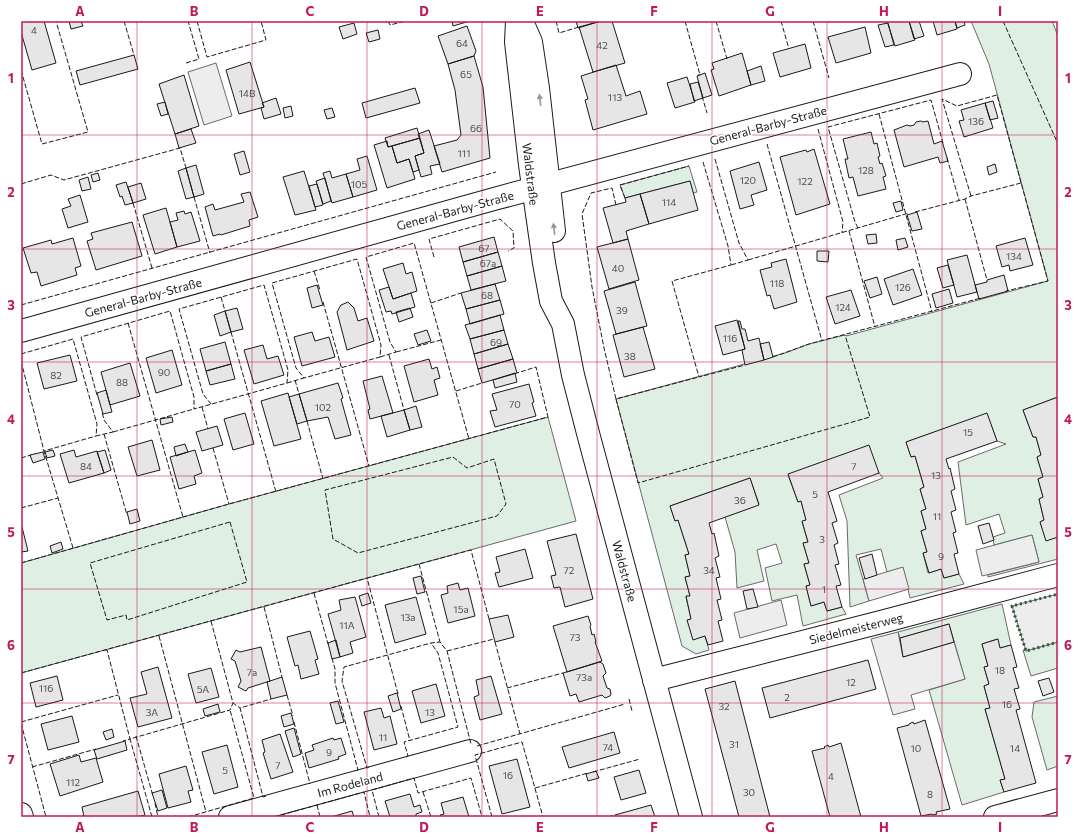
<svg xmlns="http://www.w3.org/2000/svg" width="1079" height="838" font-family="Commissioner,sans-serif">
	<style>
		.green { fill: #e0efe3; stroke: #6a6a6a }
		.parking { fill: #ededed; stroke: #6a6a6a }
		.building { fill: #e6e6e6; stroke: #1a1a1a }
		.lines { fill: none; stroke-linecap: round; stroke-linejoin: round }
		.minor-casing { stroke: #1a1a1a; stroke-width: 24 }
		.major-casing { stroke: #1a1a1a; stroke-width: 24 }
		.minor { stroke: #fff; stroke-width: 22 }
		.major { stroke: #fff; stroke-width: 22 }
		.hedge { stroke: #2b5a34; stroke-width: 3; stroke-dasharray: 2 3; stroke-linecap: butt }
		.fence { stroke: #1a1a1a; stroke-width: 1; stroke-dasharray: 5 2; stroke-linecap: butt }
		.oneway { fill: #989898 }
		.grid { fill: none; stroke: #c2185b; stroke-width: 1; stroke-opacity: 0.55 }
		.labels { text-anchor: middle; dominant-baseline: central; stroke-width: 3; stroke-linejoin: round; paint-order: stroke }
		.number-label { font-size: 10px; fill: #4d4d4d }
		.street-label { font-size: 12px; fill: #1a1a1a; stroke: #fff }
		.neatline { fill: none; stroke: #c2185b; stroke-width: 1.5 }
		.grid-label { font-size: 13px; text-anchor: middle; font-weight: bold; fill: #c2185b }
	</style>
	<rect width="100%" height="100%" fill="#fff"/>
	<path class="green" d="M971 21H1052L1058 36V397L1023 410 1033 437H1036L1041 455 1037 457 1043 477 1038 479 1043 497 1039 499 1044 520 1040 522 1046 540 1058 537V559L988 577V575L1039 562 1032 535 994 545 993 537 1005 533 999 514 966 525 958 462 1006 444 997 441 987 414 906 442 911 457 915 456 924 487 920 489 926 509 921 511 926 529 921 531 927 552 923 553 928 573 941 569 944 578 959 574 964 584 910 598 903 568 887 572 881 549 856 555 869 601 850 607 847 521 839 495 883 478 879 473 788 475 798 502 801 501 806 520 802 522 808 542 803 543 809 563 804 564 810 585 806 586 811 606 824 602 827 611 842 607 846 614 803 626 797 595 772 601 765 568 782 563 776 544 757 550 764 581 737 588 735 552 725 517 759 504 750 478 670 506 675 521 678 520 689 554 685 555 690 576 685 577 690 596 686 597 691 619 688 620 693 639 705 636 709 650 696 654 682 646 616 399 785 353 809 344 845 335 846 336 1048 281 989 64Z
		M689 166 697 192 693 193 690 181 625 198 620 185Z
		M548 417 576 521 21 673V563L229 504Z
		M1002 604 1011 645 1000 648 997 639 982 644 988 666 984 667 989 684 984 686 990 708 985 709 1005 779 1000 780 1004 792 962 805 929 690 965 679 949 624 900 638 898 632Z
		M1058 642V668L1031 676 1023 650 1026 651Z
		M1058 696V766L1047 770 1032 717 1034 702Z"/>
	<path class="parking" d="M216 63 232 116 204 125 188 72Z
		M1032 535 1039 562 982 576 976 550Z
		M903 567 909 589 869 601 863 579Z
		M1058 594V642L1026 651 1012 606Z
		M781 600 787 625 740 638 734 613Z
		M898 632 903 657 954 642 965 679 911 695 915 709 893 715 871 639Z"/>
	<path class="building" d="M21 21H44L56 63 32 70 21 32Z
		M69 21H81L83 26 71 29Z
		M452 21H470L453 26Z
		M576 21H601L578 28Z
		M601 21H612L625 63 593 72 579 27Z
		M887 21H909L915 40 895 46Z
		M909 21H919L924 36 914 39Z
		M933 21H955L957 29 937 35Z
		M955 21H964L965 25 957 28Z
		M354 23 357 34 343 39 339 27Z
		M888 23 894 45 885 47 878 25Z
		M467 26 476 51 474 56 448 64 438 36Z
		M865 27 871 53 836 63 828 37Z
		M378 30 380 39 369 42 366 33Z
		M805 44 811 68 780 77 773 53Z
		M742 53 751 85 719 96 711 70 714 69 712 63Z
		M134 55 138 69 80 85 76 71Z
		M474 56 483 87 490 158 442 172 434 146 457 140 461 135 455 90 448 64Z
		M250 62 264 107 239 114 226 70Z
		M616 65 626 96 640 91 647 114 593 130 585 100 588 99 581 76Z
		M761 66 765 81 751 85 747 71Z
		M705 73 712 95 703 98 697 76Z
		M184 75 199 126 175 134 159 84Z
		M687 77 695 102 675 108 667 83Z
		M698 82 703 98 694 101 690 84Z
		M415 88 420 103 366 118 362 103Z
		M276 98 281 114 264 119 261 108 264 107 262 103Z
		M993 101 998 118 990 120 985 103Z
		M165 102 168 114 161 116 157 104Z
		M985 103 993 128 964 137 959 121 964 120 961 110Z
		M291 106 293 116 285 118 283 108Z
		M332 108 335 117 327 119 324 110Z
		M921 121 923 122 928 121 934 144 942 141 948 161 940 163 938 157 904 167 894 130 907 125 910 126 914 125 916 122Z
		M417 128 420 138 388 147 385 138Z
		M191 129 196 143 179 148 175 134Z
		M429 130 440 164 430 166 432 174 421 177 415 156 424 153 418 134Z
		M871 132 874 144 877 143 880 156 878 157 880 164 882 163 886 176 883 177 886 189 858 196 853 177 849 178 845 159H848L843 139Z
		M420 138 424 153 415 156 419 170 413 172 409 159 397 163 392 146Z
		M387 141 388 147 392 146 397 163 409 159 415 179 387 188 374 145Z
		M814 149 830 204 796 215 780 157 806 150 807 152Z
		M244 151 250 172 240 175 234 154Z
		M367 156 377 190 353 197 346 174 360 170 357 159Z
		M759 162 767 190 751 195 754 205 740 209 730 171Z
		M995 164 997 172 989 175 987 167Z
		M196 165 204 194 194 197 186 168Z
		M186 168 194 197 186 199 178 171Z
		M304 171 316 210 295 215 283 177Z
		M330 171 332 178 346 174 353 197 332 203 323 173Z
		M98 173 100 180 93 182 91 175Z
		M88 177 91 189 82 191 79 180Z
		M325 178 331 201 323 204 316 181Z
		M690 181 698 210 649 224 640 194Z
		M126 182 133 203 125 205 122 196 120 197 116 185Z
		M141 183 146 199 133 203 128 187Z
		M317 184 323 205 315 207 309 186Z
		M250 192 258 217 249 220 250 226 221 235 220 234 213 236 205 207 213 204 215 210 244 202 241 194Z
		M640 194 649 224 626 231 628 239 613 243 603 208 626 202 625 198Z
		M80 195 88 222 68 228 62 209 71 206 68 199Z
		M901 201 903 210 896 212 893 203Z
		M166 208 177 247 155 254 143 215Z
		M184 211 185 214 191 212 200 241 177 247 170 222 178 220 176 213Z
		M917 212 922 229 912 231 907 215Z
		M132 222 142 256 96 270 87 241 93 239 91 233Z
		M876 234 877 243 868 244 866 235Z
		M494 237 498 252 463 262 459 247Z
		M73 238 81 266 75 268 77 275 41 286 37 272 31 273 23 248 51 240 52 244Z
		M905 238 908 247 898 250 896 240Z
		M1025 238 1033 265 1010 271 1009 265 1002 267 996 246Z
		M628 239 639 280 609 289 597 247Z
		M817 251H829L828 262 817 261Z
		M498 252 502 266 467 276 463 262Z
		M967 255 977 292 957 297 947 260Z
		M786 259 797 302 774 309 770 295 767 296 760 270 772 267 771 263Z
		M403 263 406 274 412 272 417 291 393 299 383 269Z
		M948 265 954 285 943 288 937 268Z
		M502 266 506 281 471 290 467 276Z
		M913 269 922 295 893 305 884 279Z
		M1004 275 1008 291 979 299 975 285 987 282V280Z
		M877 277 882 294 870 298 864 281Z
		M635 282 647 326 616 334 604 291Z
		M495 284 500 300 466 309 461 293Z
		M317 285 323 305 312 308 307 288Z
		M389 287 393 299 411 293 415 307 392 314 391 311 386 312 379 290Z
		M949 289 953 303 936 308 932 294Z
		M851 290 860 316 835 324 826 297Z
		M500 300 504 314 470 324 466 309Z
		M348 302 354 308 358 321 367 318 374 341 347 350 337 312 341 305Z
		M237 308 243 329 231 332 225 311Z
		M410 308 413 317 399 322 396 312Z
		M225 311 231 332 220 336 214 315Z
		M500 315 504 330 470 339 465 325Z
		M737 320 745 349 723 355 715 326Z
		M738 321H740L742 329H745L748 341 759 338 764 360 745 365 742 350 745 349Z
		M643 327 655 369 624 377 613 335Z
		M427 330 431 341 418 345 414 334Z
		M504 330 508 344 474 354 470 339Z
		M312 332 315 341 329 337 335 357 302 366 294 337Z
		M225 342 231 364 206 371 200 349Z
		M769 342 773 357 764 360 760 344Z
		M508 344 513 359 478 369 474 354Z
		M263 345 267 359 278 356 284 375 254 384 244 350Z
		M172 350 182 385 156 393 146 358Z
		M70 355 77 381 44 389 37 363Z
		M429 359 432 369 437 367 440 378 434 380 438 395 414 402 404 366Z
		M513 359 517 373 482 383 478 369Z
		M130 363 140 396 110 405 101 372Z
		M231 364 235 379 210 385 206 371Z
		M515 373 517 382 495 388 493 380Z
		M382 376 393 413 370 419 368 410 370 409 363 381Z
		M338 383 343 398 341 399 351 435 335 439 328 417 307 421 299 394Z
		M529 384 534 402 532 403 536 416 495 427 490 411 497 410 492 394Z
		M106 390 112 412 103 414 97 393Z
		M288 393 301 439 274 446 261 401Z
		M299 394 307 421 297 424 289 397Z
		M1058 397V537L1046 541 1040 522 1044 520 1039 499 1043 497 1038 479 1043 477 1037 457 1041 455 1036 437H1033L1023 410Z
		M416 406 422 427 410 430 404 410Z
		M404 410 410 430 387 437 381 416Z
		M245 413 254 444 233 450 224 419Z
		M987 413 997 441 946 459 949 469 950 468 955 489 951 491 956 510 951 512 956 532 953 533 958 553 954 554 959 574 944 578 941 569 929 573 923 553 927 552 921 531 926 529 921 511 926 509 920 489 924 487 915 456 911 457 906 442Z
		M172 417 173 422 161 425 160 419Z
		M217 426 223 445 202 451 196 432Z
		M152 440 160 470 137 476 128 447Z
		M185 444 188 452 176 456 174 447Z
		M869 445 879 473 828 492 837 521 832 523 838 543 834 545 839 564 835 565 841 585 836 586 842 607 827 611 824 602 811 606 806 586 810 585 804 564 809 563 803 543 808 542 802 521 806 520 801 501 798 502 788 474Z
		M53 450 55 456 47 458 45 452Z
		M74 450 76 457 97 451 104 473 69 483 60 454Z
		M105 450 111 470 104 473 97 452Z
		M195 450 202 473 194 476 196 484 179 489 170 457Z
		M43 452 45 459 33 463 30 455Z
		M750 478 759 505 709 523 712 534 714 533 719 556 715 558 720 577 716 578 721 599 717 600 722 620 718 621 723 641 708 645 705 636 693 640 687 620 691 619 686 596H690L685 577 690 576 685 555 689 554 678 520 675 521 670 506Z
		M137 509 140 521 130 524 127 512Z
		M21 523 28 551 21 552Z
		M989 523 994 540 983 544 978 526Z
		M576 534 593 599 565 607 560 587 554 588 551 576 556 575 547 541Z
		M61 542 63 549 52 553 50 546Z
		M525 549 533 578 499 587 495 573 500 572 496 557Z
		M872 554 877 575 865 579 859 558Z
		M421 576 425 592 417 594 413 578Z
		M458 583 460 590 468 588 475 616 448 623 441 595 448 593 447 586Z
		M753 589 758 607 747 609 743 591Z
		M368 593 371 603 362 606 359 596Z
		M355 597 366 637 350 642 353 653 340 657 328 614 341 610 339 600Z
		M416 597 426 634 395 643 385 605Z
		M508 615 514 637 495 642 489 619Z
		M588 616 591 625 590 626 592 635 594 634 596 642H595L602 661 567 672 553 626Z
		M949 624 954 642 903 657 900 638Z
		M310 631 318 659 315 660 319 674 301 679 298 665 295 666 287 637Z
		M998 639 1000 648 1011 645 1017 667 1013 668 1019 688 1014 689 1020 709 1016 710 1036 783 1004 792 1000 780 1005 779 985 709 990 708 984 686 989 684 984 667 988 666 982 644Z
		M336 640 340 657 332 659 328 643Z
		M261 647 270 681 248 688 246 691 238 687 241 681 235 661 231 659 236 650 240 652Z
		M868 660 876 689 770 718 762 688Z
		M600 662 603 664 606 673 603 676 607 688 610 689 611 694 610 696 605 698 602 695 579 702 576 694 570 696 563 673Z
		M158 667 172 718 138 727 130 698 147 694 141 672Z
		M211 668 219 697 196 703 188 674Z
		M57 676 63 700 36 707 30 683Z
		M491 676 502 714 480 720 474 697 479 695 476 680Z
		M282 677 287 695 271 699 267 682Z
		M1049 678 1054 692 1043 696 1038 681Z
		M735 681 770 817H739L705 689Z
		M436 684 445 716 421 723 412 691Z
		M397 693 401 709 393 712 388 696Z
		M338 701 344 722 336 724 330 703Z
		M218 704 220 712 205 716 203 709Z
		M381 708 384 718 390 716 397 744 374 750 364 712Z
		M291 713 294 724 284 727 281 716Z
		M72 716 79 742 48 750 41 724Z
		M925 720 950 809 936 812 937 814 933 815 932 814 921 816 897 728 909 725V724L913 722 914 724Z
		M294 728 301 754 293 757 285 731Z
		M112 729 114 737 106 740 103 732Z
		M614 732 620 753 569 768 562 747Z
		M280 734 293 772 271 779 263 753 265 752 262 740Z
		M333 738 334 740 341 738 346 754 338 757 339 759 309 768 305 753 314 750 312 745Z
		M125 741 127 750 97 759 94 750Z
		M841 743 861 817H830L812 751 825 748 824 747 828 745 829 747Z
		M227 745 238 787 214 794 202 752Z
		M79 755 81 762 96 758 103 782 60 796 50 764Z
		M517 759 530 807 502 814 489 766Z
		M186 766 193 790 188 791 191 802 168 808 159 774Z
		M639 770 646 793 621 800 614 777Z
		M596 771 599 778 588 781 586 774Z
		M162 790 167 808 158 811 152 793Z
		M138 791 145 815 137 817H84L82 807Z
		M410 794 414 807 420 805 422 812 416 814V817H390L385 801Z
		M463 797 469 817H441L440 815 444 814 441 803Z
		M651 805 655 817H616L615 815Z
		M352 811 354 817H331Z"/>
	<g class="lines">
		<g class="minor-casing">
			<path id="minor" d="M21 331 494 199 960 74
				M654 680 885 621 1058 575
				M21 814 22 817
				M230 817 470 751
				M995 817 1058 800"/>
		</g>
		<g class="major-casing">
			<path id="major" d="M517 21 516 42 530 165 544 263 551 301 563 324 573 375 589 437 691 817
				M524 26 531 42 538 88 554 231"/>
		</g>
		<use href="#minor" class="minor"/>
		<use href="#major" class="major"/>
		<path class="hedge" d="M1018 627 1012 606 1058 594
			M1019 629 1026 651 1058 642"/>
		<path class="fence" d="M124 21 134 55
			M197 21 207 57 266 40 261 21
			M388 21 390 25 406 21
			M556 21 559 33 579 27
			M685 21 700 75H698
			M716 21 727 59
			M781 21 789 49
			M813 21 829 78
			M1003 21 1058 144
			M186 63 199 59 188 21
			M21 70 42 144 88 132 56 21
			M702 96 707 113
			M879 114 932 312
			M818 129 843 222 842 233
			M767 144 822 341
			M947 158 959 200
			M715 159 739 243 748 260 731 265
			M703 162 728 246 731 265 672 281 699 377 745 365
			M21 184 51 175 64 180 180 148 186 168
			M971 196 942 99 957 106 997 95 1048 281 1006 291
			M194 197 210 253
			M625 198 620 185 689 166
			M965 199 987 280
			M133 203 152 268
			M616 205 612 188 591 193 582 214 592 287 604 348 616 399 699 377
			M915 212 965 199 971 196 1021 183
			M858 228 855 222 828 127 931 100 943 143
			M849 231 875 327
			M434 257 429 239 500 219 513 231 514 248 508 251
			M748 260 909 213
			M314 271 320 290
			M221 297 225 311
			M323 302 369 466
			M431 303 461 293
			M21 305 496 172
			M128 323 183 517
			M231 332 276 492
			M396 352 441 340
			M21 354 73 339 97 424 96 436 113 432 104 420 102 412
			M389 355 404 410
			M380 357 396 352 390 342 366 257 414 243 469 439
			M773 357 809 344 981 298
			M21 361 44 451H43
			M295 380 299 394
			M287 383 304 378 296 368 272 283 357 259 381 345 380 357 304 378
			M456 391 482 383
			M97 395 81 337 170 311 194 397V409L287 383 288 370 264 285 179 309 203 394 211 404
			M616 399 638 483 870 417 845 335
			M202 407 208 429
			M307 421 323 479
			M113 432 194 409
			M104 434 127 515
			M213 448 229 504
			M453 457 467 468 494 459 506 504 497 516 358 553 333 539 325 490Z
			M21 458 31 455
			M21 508 58 498
			M230 522 247 582 127 620 126 615 107 620 90 563Z
			M73 548 44 451 96 436
			M21 563 229 504 548 417 536 367 517 373
			M419 564 440 642
			M314 593 328 644
			M264 607 282 677
			M211 621 233 703 240 708
			M159 636 206 812
			M495 642 520 734
			M105 650H107L130 739 123 741
			M447 651 494 639
			M332 658 335 669V683L358 770 356 771
			M21 673 367 578
			M507 688 563 673
			M398 694 367 578 471 550 489 619
			M287 695 293 716
			M629 699 632 711
			M401 706 410 741
			M21 722 118 695
			M294 722 310 784
			M21 723 46 817
			M136 736 153 796
			M477 746 625 704
			M406 757 408 756 404 742 458 727 438 653 431 643
			M32 767 96 749
			M369 767 367 768 342 681 344 667 431 643 440 642 447 651 471 744
			M593 772 640 759
			M535 788 588 773
			M423 792 431 817
			M266 796 263 797 240 708 271 699
			M155 803 158 817
			M317 805 320 817
			M152 817 130 739 230 710 233 703
			M188 817 254 798 230 710
			M274 817 364 792 370 817
			M379 817 372 790 414 778 418 793 471 778 482 817
			M492 817 475 755 522 742 543 817
			M608 817 615 815"/>
	</g>
	<defs><path id="oneway-solid" d="M-6-.8H1V-3.2L6.5 0L1 3.2V.8H-6Z"/></defs>
	<g class="oneway">
		<use href="#oneway-solid" transform="translate(540 100) rotate(-97)"/>
		<use href="#oneway-solid" transform="translate(554 229) rotate(-97)"/>
	</g>
	<path class="grid" d="M137 21V817M252 21V817M367 21V817M482 21V817M597 21V817M712 21V817M827 21V817M942 21V817M21 135H1058M21 249H1058M21 362H1058M21 476H1058M21 589H1058M21 703H1058"/>
	<g class="labels">
		<g class="number-label">
			<text x="34" y="30">4</text>
			<text x="462" y="43">64</text>
			<text x="602" y="45">42</text>
			<text x="466" y="74">65</text>
			<text x="247" y="93">14B</text>
			<text x="615" y="97">113</text>
			<text x="976" y="121">136</text>
			<text x="476" y="128">66</text>
			<text x="464" y="153">111</text>
			<text x="866" y="170">128</text>
			<text x="748" y="180">120</text>
			<text x="805" y="181">122</text>
			<text x="359" y="184">105</text>
			<text x="669" y="202">114</text>
			<text x="484" y="248">67</text>
			<text x="1014" y="256">134</text>
			<text x="488" y="263">67a</text>
			<text x="618" y="268">40</text>
			<text x="777" y="283">118</text>
			<text x="903" y="287">126</text>
			<text x="487" y="295">68</text>
			<text x="843" y="307">124</text>
			<text x="622" y="310">39</text>
			<text x="730" y="338">116</text>
			<text x="496" y="342">69</text>
			<text x="630" y="356">38</text>
			<text x="164" y="372">90</text>
			<text x="56" y="375">82</text>
			<text x="122" y="382">88</text>
			<text x="515" y="404">70</text>
			<text x="323" y="407">102</text>
			<text x="968" y="432">15</text>
			<text x="86" y="466">84</text>
			<text x="854" y="466">7</text>
			<text x="936" y="475">13</text>
			<text x="815" y="494">5</text>
			<text x="740" y="500">36</text>
			<text x="937" y="516">11</text>
			<text x="822" y="539">3</text>
			<text x="941" y="556">9</text>
			<text x="569" y="570">72</text>
			<text x="709" y="570">34</text>
			<text x="824" y="589">1</text>
			<text x="461" y="609">15a</text>
			<text x="408" y="617">13a</text>
			<text x="347" y="625">11A</text>
			<text x="575" y="637">73</text>
			<text x="1000" y="670">18</text>
			<text x="252" y="672">7a</text>
			<text x="584" y="677">73a</text>
			<text x="851" y="682">12</text>
			<text x="46" y="688">116</text>
			<text x="203" y="689">5A</text>
			<text x="787" y="697">2</text>
			<text x="1007" y="704">16</text>
			<text x="724" y="706">32</text>
			<text x="152" y="712">3A</text>
			<text x="430" y="712">13</text>
			<text x="383" y="737">11</text>
			<text x="734" y="744">31</text>
			<text x="608" y="747">74</text>
			<text x="916" y="748">10</text>
			<text x="1015" y="748">14</text>
			<text x="329" y="752">9</text>
			<text x="278" y="765">7</text>
			<text x="225" y="770">5</text>
			<text x="508" y="775">16</text>
			<text x="831" y="776">4</text>
			<text x="73" y="782">112</text>
			<text x="749" y="792">30</text>
			<text x="930" y="794">8</text>
		</g>
		<g class="street-label">
			<text transform="translate(768 125) rotate(-15)">General-Barby-Straße</text>
			<text transform="translate(531 174) rotate(83)">Waldstraße</text>
			<text transform="translate(455 210) rotate(-15)">General-Barby-Straße</text>
			<text transform="translate(143 297) rotate(-15)">General-Barby-Straße</text>
			<text transform="translate(625 571) rotate(75)">Waldstraße</text>
			<text transform="translate(856 628) rotate(-14)">Siedelmeisterweg</text>
			<text transform="translate(350 784) rotate(-15)">Im Rodeland</text>
		</g>
	</g>
	<rect width="1079" height="838" fill="none" stroke="#ffffff" stroke-width="44"/>
	<rect x="22" y="22" width="1035" height="794" class="neatline"/>
	<g class="grid-label">
		<text x="80" y="16">A</text>
		<text x="194" y="16">B</text>
		<text x="310" y="16">C</text>
		<text x="424" y="16">D</text>
		<text x="540" y="16">E</text>
		<text x="654" y="16">F</text>
		<text x="770" y="16">G</text>
		<text x="884" y="16">H</text>
		<text x="1000" y="16">I</text>
		<text x="11" y="83">1</text>
		<text x="1068" y="83">1</text>
		<text x="11" y="197">2</text>
		<text x="1068" y="197">2</text>
		<text x="11" y="310">3</text>
		<text x="1068" y="310">3</text>
		<text x="11" y="424">4</text>
		<text x="1068" y="424">4</text>
		<text x="11" y="537">5</text>
		<text x="1068" y="537">5</text>
		<text x="11" y="650">6</text>
		<text x="1068" y="650">6</text>
		<text x="11" y="764">7</text>
		<text x="1068" y="764">7</text>
		<text x="80" y="832">A</text>
		<text x="194" y="832">B</text>
		<text x="310" y="832">C</text>
		<text x="424" y="832">D</text>
		<text x="540" y="832">E</text>
		<text x="654" y="832">F</text>
		<text x="770" y="832">G</text>
		<text x="884" y="832">H</text>
		<text x="1000" y="832">I</text>
	</g>
</svg>
